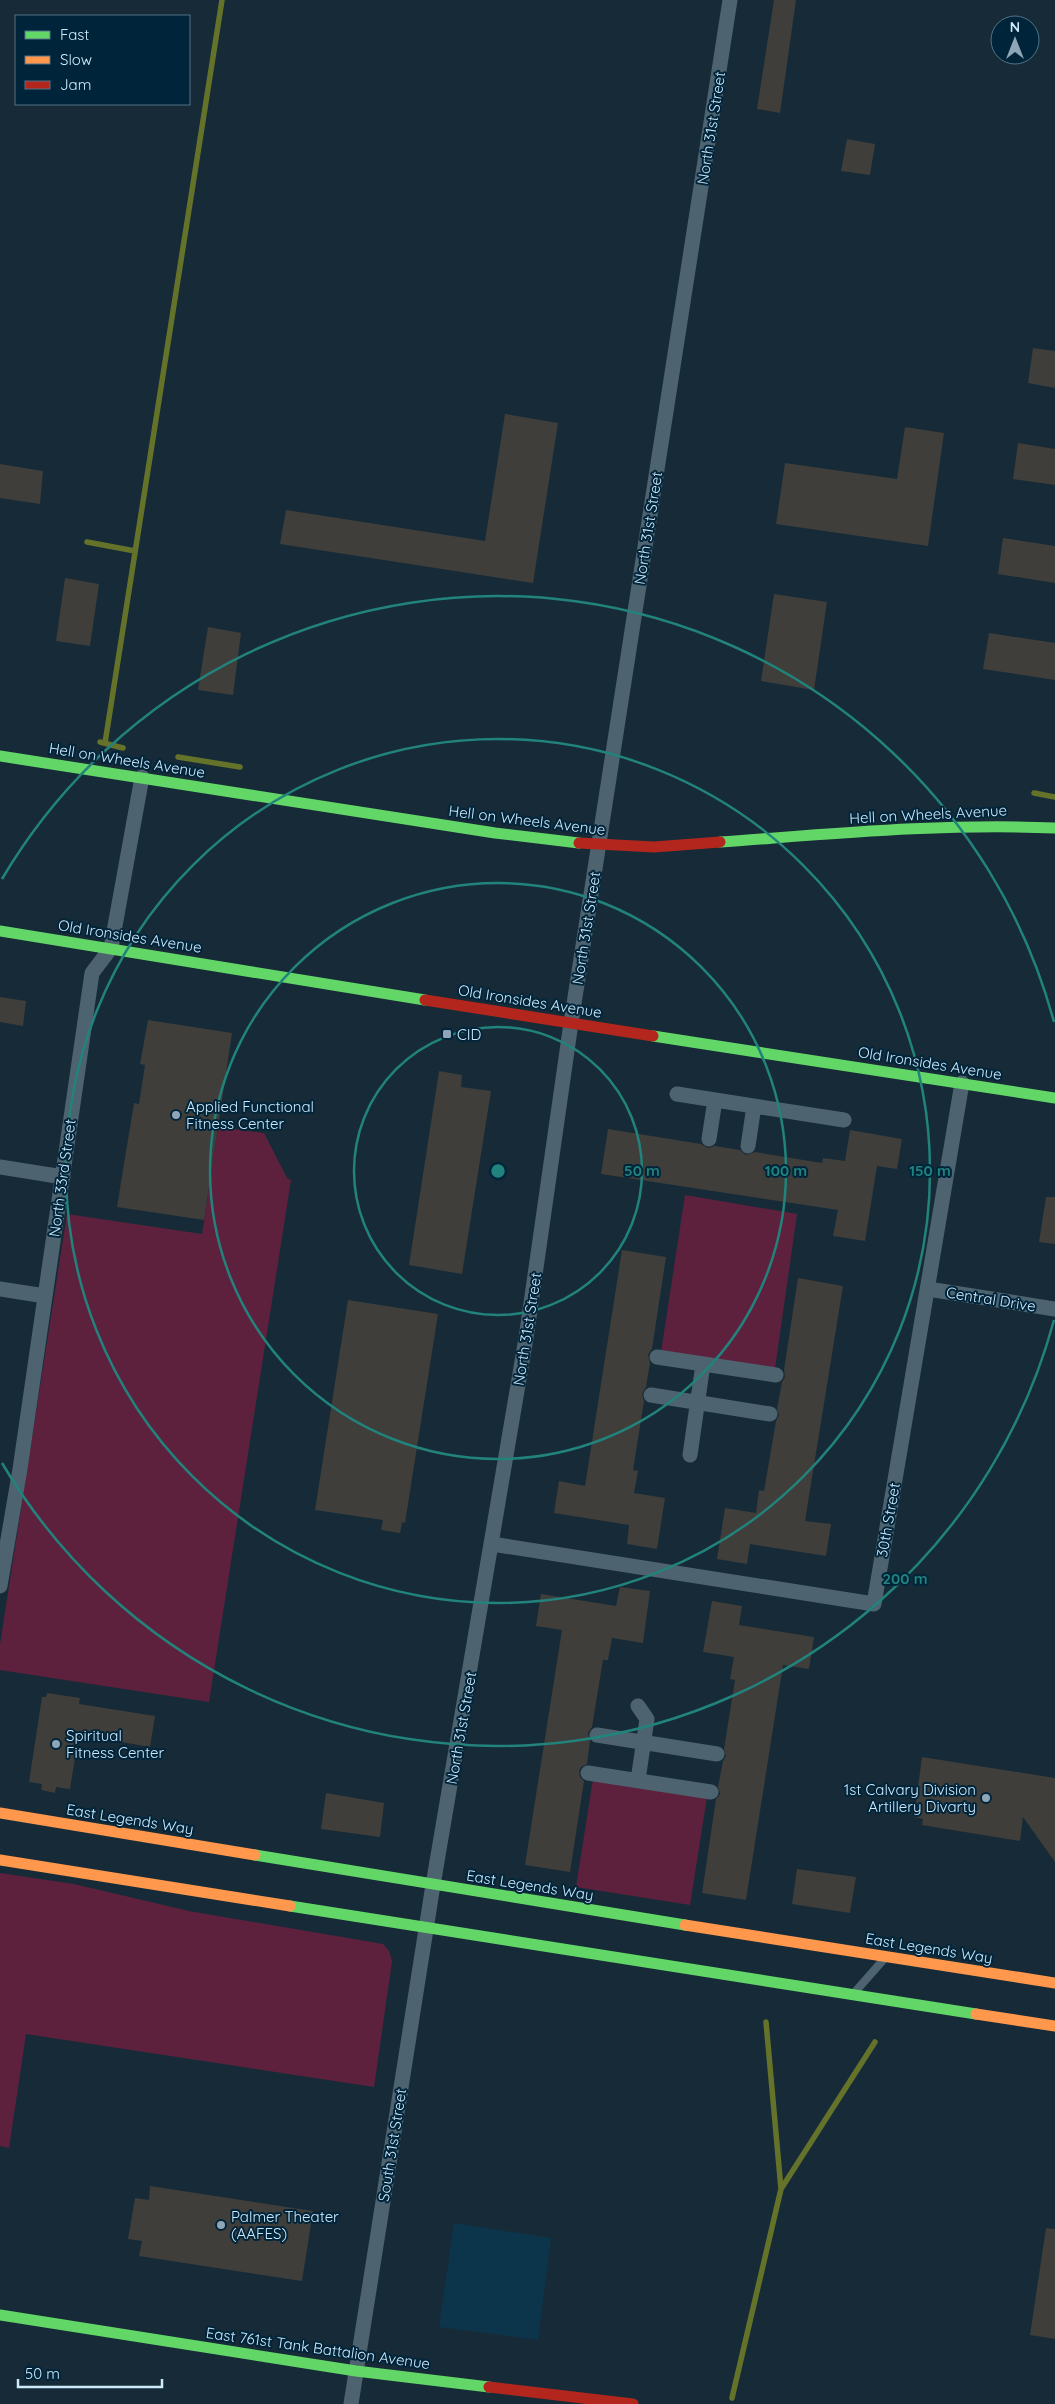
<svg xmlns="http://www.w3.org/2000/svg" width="1055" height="2404" font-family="Quicksand,sans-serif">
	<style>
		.built { fill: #0c354c }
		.green { fill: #5e213d }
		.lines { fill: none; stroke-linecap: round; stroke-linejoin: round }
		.stream { stroke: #647329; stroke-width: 5.5 }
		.building { fill: #3f3e3a }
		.lane { stroke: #4d6370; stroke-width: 8 }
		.street { stroke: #4d6370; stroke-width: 15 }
		.fast { stroke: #63d668; stroke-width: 11 }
		.slow { stroke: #ff974d; stroke-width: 11 }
		.jam { stroke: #b3261e; stroke-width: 11 }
		.ring { fill: none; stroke: #22827c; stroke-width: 2.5 }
		.poi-dot { fill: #8ea6b7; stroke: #00253a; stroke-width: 2 }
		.labels { text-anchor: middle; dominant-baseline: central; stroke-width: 4; stroke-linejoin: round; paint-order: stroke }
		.street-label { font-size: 15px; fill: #cee9fc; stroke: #00253a }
		.poi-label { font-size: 15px; fill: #cee9fc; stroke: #00253a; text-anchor: start }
		.centre { fill: #22827c; stroke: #00253a; stroke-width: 2.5 }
		.ring-label { font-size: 15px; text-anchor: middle; font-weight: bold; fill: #22827c; stroke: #00253a; stroke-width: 4; stroke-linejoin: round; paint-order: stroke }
	</style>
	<rect width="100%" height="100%" fill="#162b37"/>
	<path class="built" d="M454 2223 551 2238 538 2340 439 2327Z"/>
	<path class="green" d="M218 1127 264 1133 287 1178 291 1180 209 1702 0 1670V1644L67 1214 202 1234Z
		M685 1195 797 1214 775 1368 661 1352Z
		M593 1779 707 1797 690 1905 576 1887Z
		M0 1873 74 1884 189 1911 383 1944 389 1951 392 1961 374 2087 26 2034 9 2148 0 2146Z"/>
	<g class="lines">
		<path class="stream" d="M87 542 135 551
			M100 742 123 748
			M105 743 222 0
			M178 757 240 767
			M1034 793 1055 797
			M781 2189 875 2042
			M732 2398 781 2189 766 2022"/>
	</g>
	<path class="building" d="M774 0H796L780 113 757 109Z
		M847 139 875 144 870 175 841 171Z
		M1033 348 1055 351V388L1028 383Z
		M505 414 558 423 533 583 280 544 286 510 485 541Z
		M905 427 944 433 928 546 776 524 785 463 897 479Z
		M1018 443 1055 449V485L1013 479Z
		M0 464 43 471 40 504 0 498Z
		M1003 538 1055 546V583L998 574Z
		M65 578 99 584 90 646 56 641Z
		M774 594 827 602 814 690 761 681Z
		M208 627 241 633 233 695 198 690Z
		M989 633 1055 643V680L983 669Z
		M0 997 26 1001 23 1026 0 1022Z
		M148 1020 232 1033 204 1220 117 1207 134 1103 139 1104 145 1065 140 1064Z
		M439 1071 462 1075 461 1087 491 1091 462 1274 409 1265Z
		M608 1129 701 1144 708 1148 715 1146 740 1150 746 1155 755 1152 822 1163 823 1158 845 1161 850 1130 902 1139 897 1169 877 1166 865 1241 833 1236 838 1210 601 1174Z
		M1046 1197H1055V1244L1039 1242Z
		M622 1250 666 1257 652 1349 648 1355 650 1363 646 1387 642 1394 644 1401 633 1470 638 1471 634 1493 665 1498 657 1549 627 1544 629 1525 554 1513 559 1481 585 1486Z
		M798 1278 843 1286 805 1521 831 1524 826 1556 750 1544 747 1564 717 1559 725 1508 756 1513 759 1490 764 1491 776 1421 779 1415 777 1409 782 1382 785 1377 784 1370Z
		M348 1300 438 1314 405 1523 402 1522 400 1533 381 1530 383 1520 315 1510Z
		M620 1587 650 1591 643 1643 612 1638 608 1660H603L592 1727 588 1733 590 1741 587 1764 581 1767 579 1771 580 1777 584 1781 570 1872 525 1865 562 1630 536 1626 541 1594 616 1606Z
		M712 1601 742 1606 739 1625 814 1637 809 1669 783 1665 746 1900 702 1893 716 1799 720 1794 718 1787 723 1761 726 1756 724 1749 735 1680 730 1679 734 1657 703 1652Z
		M47 1693 80 1698 79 1704 155 1716 150 1747 87 1736V1741L78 1739 70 1789 56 1787 55 1793 41 1790 42 1784 29 1782 42 1697H46Z
		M922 1757 1055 1778V1862L1023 1817 1020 1841 922 1825 923 1819 914 1817Z
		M326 1793 384 1803 380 1837 321 1829Z
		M797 1869 856 1877 850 1913 792 1904Z
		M150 2186 313 2211 302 2281 139 2256 142 2241 128 2239 135 2198 149 2200Z
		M1046 2228 1055 2229V2339L1030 2335Z"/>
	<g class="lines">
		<path class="lane" d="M855 1992 884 1959"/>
		<path class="street" d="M677 1094 844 1120
			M709 1139 715 1100
			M748 1146 754 1106
			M0 1167 63 1177
			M0 1289 45 1296
			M928 1289 1055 1309
			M657 1357 776 1375
			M651 1395 770 1414
			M690 1455 703 1364
			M492 1544 874 1604 962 1083
			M0 1586 20 1469 92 973 111 948 142 777
			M597 1735 717 1754
			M588 1773 711 1792
			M638 1780 647 1719 638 1706
			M351 2404 433 1885 526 1338 571 1023 730 0"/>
		<path class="fast" d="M0 756 495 833 579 843
			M720 842C831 834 943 823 1055 828
			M0 931 425 1000
			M653 1036 1055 1098
			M255 1855 685 1925
			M290 1906 976 2014
			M0 2315 356 2371 489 2387"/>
		<path class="slow" d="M0 1813 255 1855
			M0 1860 290 1906
			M685 1925 1055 1983
			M976 2014 1055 2026"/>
		<path class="jam" d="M579 843 654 847 720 842
			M425 1000 653 1036
			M489 2387 633 2404"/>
	</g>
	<g class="ring">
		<circle cx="498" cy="1171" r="144"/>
		<circle cx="498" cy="1171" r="288"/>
		<circle cx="498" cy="1171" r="432"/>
		<path d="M1054 1320A576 576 0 0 1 2 1463M2 879A576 576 0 0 1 1054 1022"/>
	</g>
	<g class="poi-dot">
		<rect x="442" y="1029" width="10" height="10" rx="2.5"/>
		<circle cx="176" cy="1115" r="5"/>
		<circle cx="56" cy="1744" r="5"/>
		<circle cx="986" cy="1798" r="5"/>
		<circle cx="221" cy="2225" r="5"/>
	</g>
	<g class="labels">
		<g class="street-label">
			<text transform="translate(711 128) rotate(-81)">North 31st Street</text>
			<text transform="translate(648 528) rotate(-81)">North 31st Street</text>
			<text transform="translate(127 760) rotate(9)">Hell on Wheels Avenue</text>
			<text transform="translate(928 814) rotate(-3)">Hell on Wheels Avenue</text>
			<text transform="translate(527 820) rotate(7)">Hell on Wheels Avenue</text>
			<text transform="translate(586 928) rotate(-81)">North 31st Street</text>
			<text transform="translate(130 936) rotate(9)">Old Ironsides Avenue</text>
			<text transform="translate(530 1001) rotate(9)">Old Ironsides Avenue</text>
			<text transform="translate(930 1063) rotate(9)">Old Ironsides Avenue</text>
			<text transform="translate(62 1178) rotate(-82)">North 33rd Street</text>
			<text transform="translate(991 1299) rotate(9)">Central Drive</text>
			<text transform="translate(527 1329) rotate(-81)">North 31st Street</text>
			<text transform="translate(888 1520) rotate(-80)">30th Street</text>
			<text transform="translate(461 1728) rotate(-80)">North 31st Street</text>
			<text transform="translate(130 1819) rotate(9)">East Legends Way</text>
			<text transform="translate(530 1885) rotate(9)">East Legends Way</text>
			<text transform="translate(929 1948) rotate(9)">East Legends Way</text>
			<text transform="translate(392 2145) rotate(-81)">South 31st Street</text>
			<text transform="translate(318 2348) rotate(8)">East 761st Tank Battalion Avenue</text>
		</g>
		<g class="poi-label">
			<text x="457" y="1034">CID</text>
			<text x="186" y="1106">Applied Functional<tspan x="186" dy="17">Fitness Center</tspan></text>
			<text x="66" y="1735">Spiritual<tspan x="66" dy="17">Fitness Center</tspan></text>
			<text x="976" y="1789" text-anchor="end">1st Calvary Division<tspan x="976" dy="17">Artillery Divarty</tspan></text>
			<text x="231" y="2216">Palmer Theater<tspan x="231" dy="17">(AAFES)</tspan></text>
		</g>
	</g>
	<circle cx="498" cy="1171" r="8" class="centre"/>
	<g class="ring-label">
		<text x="642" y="1176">50 m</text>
		<text x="786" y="1176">100 m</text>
		<text x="930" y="1176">150 m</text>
		<text x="905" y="1584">200 m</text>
	</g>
	<rect x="15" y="15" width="175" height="90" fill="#00253a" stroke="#527388"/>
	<rect x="25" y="31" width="25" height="8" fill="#63d668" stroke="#527388"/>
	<text x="60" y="40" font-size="15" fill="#cee9fc">Fast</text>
	<rect x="25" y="56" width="25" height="8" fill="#ff974d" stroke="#527388"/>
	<text x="60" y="65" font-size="15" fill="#cee9fc">Slow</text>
	<rect x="25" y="81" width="25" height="8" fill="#b3261e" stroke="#527388"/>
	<text x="60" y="90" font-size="15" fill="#cee9fc">Jam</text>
	<g transform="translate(1015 40)"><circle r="24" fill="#00253a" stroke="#527388"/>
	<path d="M0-4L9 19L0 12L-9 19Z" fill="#8ea6b7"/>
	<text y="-8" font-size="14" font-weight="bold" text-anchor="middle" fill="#cee9fc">N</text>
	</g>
	<path d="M18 2379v8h144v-8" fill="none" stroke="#cee9fc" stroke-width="2.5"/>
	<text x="25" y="2379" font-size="15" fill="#cee9fc" stroke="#00253a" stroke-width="4" paint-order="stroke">50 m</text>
</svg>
